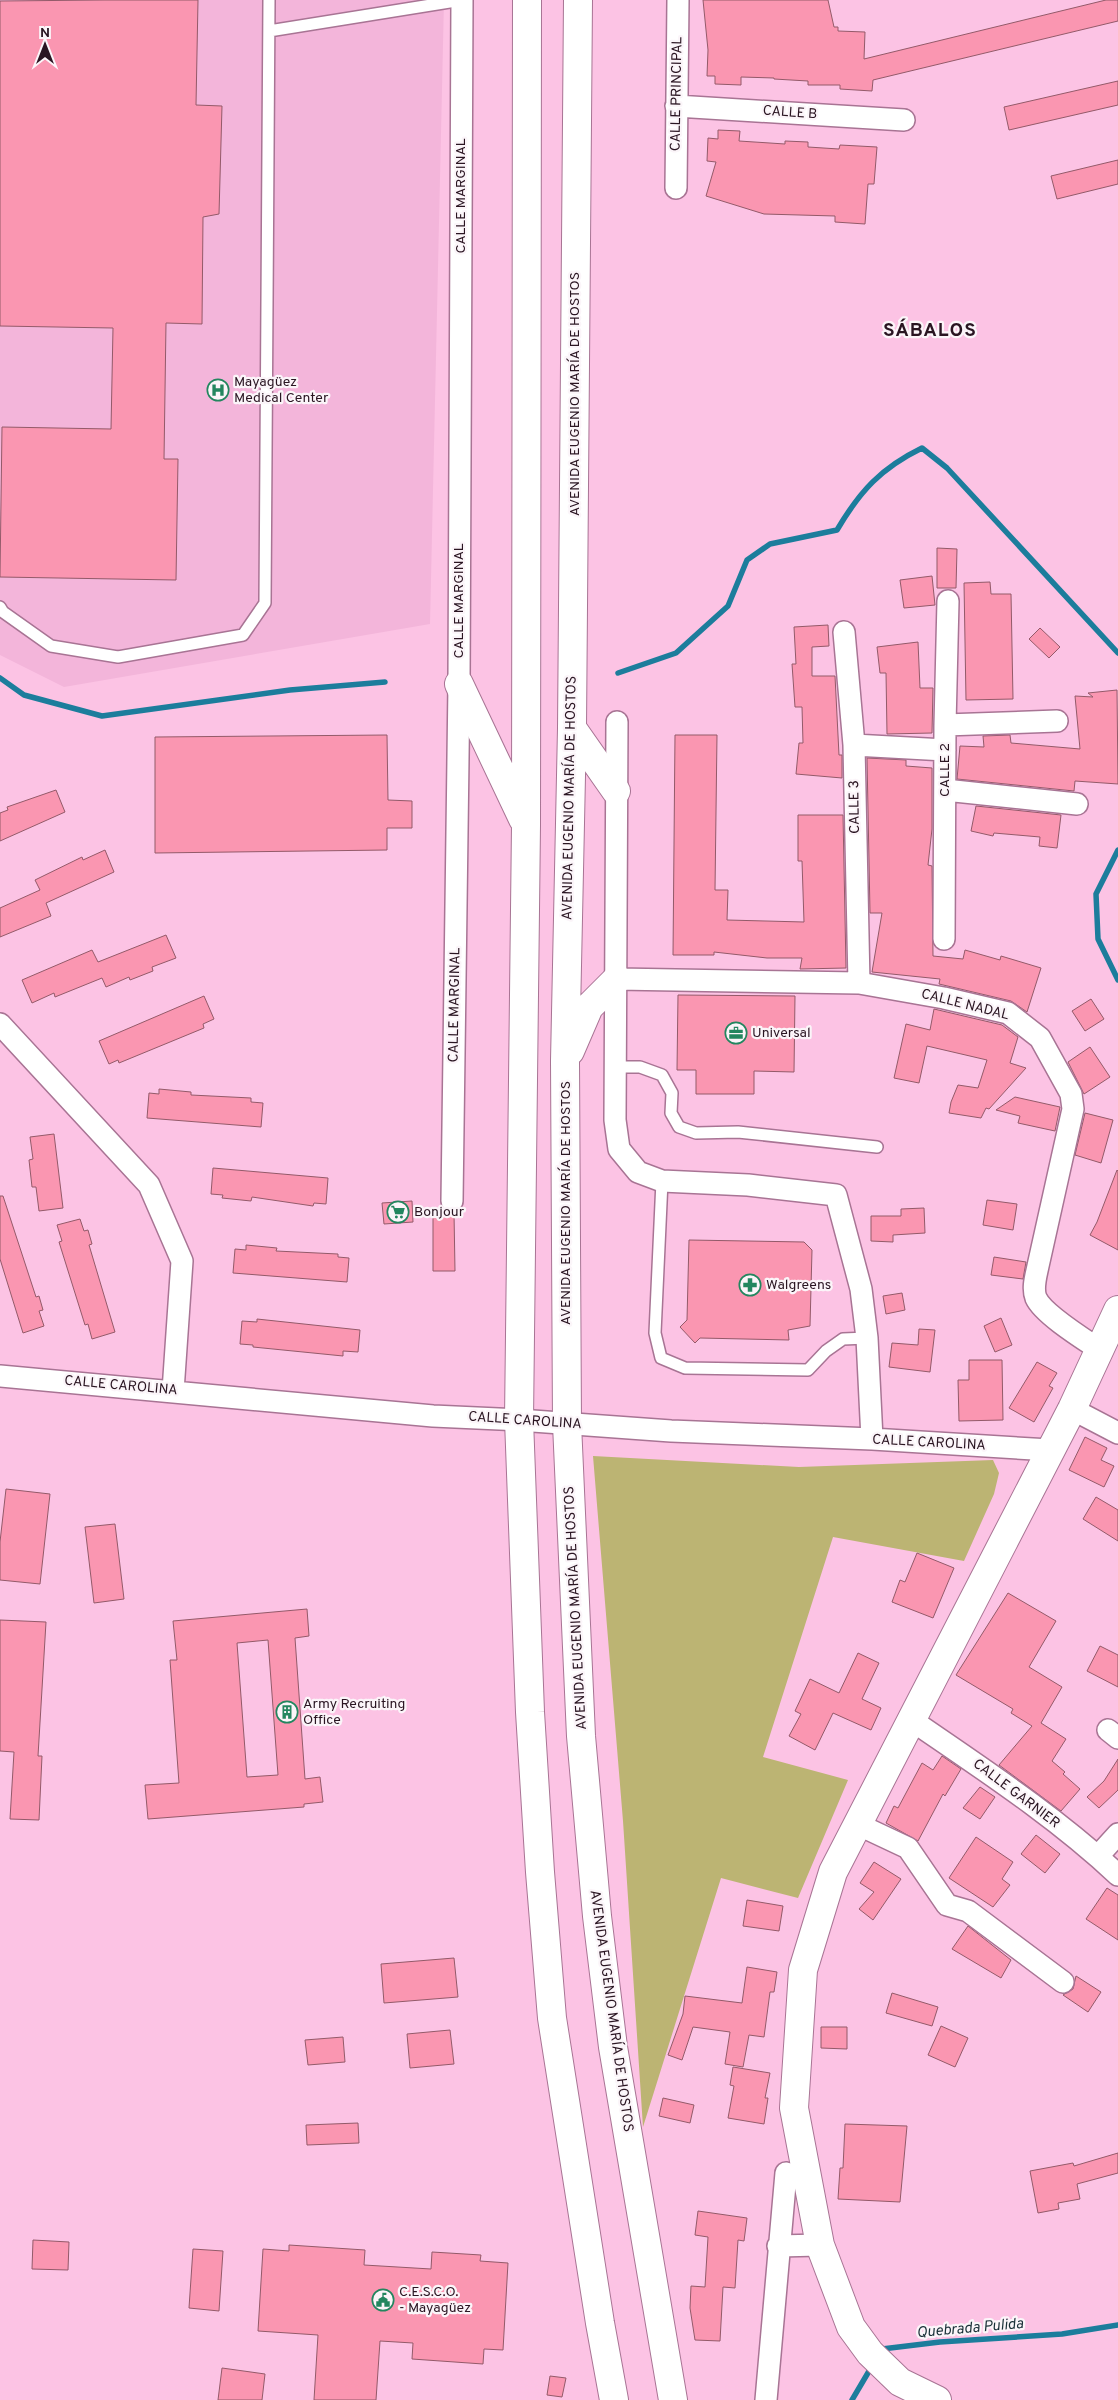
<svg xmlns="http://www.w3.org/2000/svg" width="1118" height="2400" font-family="Overpass,sans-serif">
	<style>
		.built { fill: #f3b5da }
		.green { fill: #bcb473 }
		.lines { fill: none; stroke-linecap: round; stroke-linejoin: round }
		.stream { stroke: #1c7d9c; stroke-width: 5.5 }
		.building { fill: #fa96b1; stroke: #935a69; fill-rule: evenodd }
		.lane-casing { stroke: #a87494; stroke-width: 14 }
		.street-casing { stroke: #a87494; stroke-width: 24 }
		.primary-casing { stroke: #a87494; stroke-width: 30 }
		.highway-casing { stroke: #a87494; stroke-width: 30 }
		.lane { stroke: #fff; stroke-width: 11 }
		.street { stroke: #fff; stroke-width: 21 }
		.primary { stroke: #fff; stroke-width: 28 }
		.highway { stroke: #fff; stroke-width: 28 }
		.labels { text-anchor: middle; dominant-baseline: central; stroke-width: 4.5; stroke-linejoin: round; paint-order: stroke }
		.street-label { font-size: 14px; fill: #2a1522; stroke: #fbf5f9 }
		.poi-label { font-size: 14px; fill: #2a1522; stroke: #fbf5f9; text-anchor: start }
		.water-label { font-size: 15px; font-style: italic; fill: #192f37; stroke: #fbf5f9 }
		.district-label { font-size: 19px; font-weight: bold; letter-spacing: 1px; fill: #2a1522; stroke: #fbf5f9 }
	</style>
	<rect width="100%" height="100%" fill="#fcc3e4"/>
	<path class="built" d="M0 0H444L430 624 64 687 0 655Z"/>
	<path class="green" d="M593 1456 799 1467 993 1460 999 1473 994 1494 964 1561 833 1537 763 1757 848 1780 798 1898 721 1878 643 2127 623 1821Z"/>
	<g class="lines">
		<path class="stream" d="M618 673 676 653 728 606 747 560 770 544 837 530C860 491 881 468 922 448L947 468 1118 653
			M0 678 24 695 102 716 290 690 385 682
			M1118 850 1096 894 1098 939 1118 980
			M880 2351 882 2349 940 2342 1062 2334 1118 2325
			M852 2400 872 2366"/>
	</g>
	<path class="building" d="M104 0H198L196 105 222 106 219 214 203 217 202 324 166 323 164 459H178L176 580 0 577 2 427 111 429 113 328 0 326V1Z
		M703 0H828L834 27H838V31L865 32 864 59 1106 0H1118V21L873 80 872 91 840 89V85H808V81L774 79V78L741 77V85L715 84V76H707L708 50Z
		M1118 81V105L1009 130 1004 107Z
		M718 130 740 131 739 141 785 144V141L808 142V147L839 149 840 145 877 147 874 184H868L865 224 835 222V216L764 214 706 196 716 162 707 161 708 138 718 139Z
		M1118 160V184L1057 199 1051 176Z
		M937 548 957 549 956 588H937Z
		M932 576 935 605 904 608 900 580Z
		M990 582 991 594H1011L1013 699 966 700 964 583Z
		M828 625 829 646 812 647V676H835L839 755H842V778L796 774 799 743H803L802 707H795L792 664H796L794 627Z
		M1040 628 1060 647 1049 658 1029 639Z
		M918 642 920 688H933L932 733 887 734 886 673H880L877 647Z
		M1117 690 1118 784 1075 781 1074 791 957 779 960 746 984 747 983 736 1010 735 1011 743 1080 749 1075 696 1093 697 1088 693Z
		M387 735 388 800 412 801V828H387V850L155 853V737Z
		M675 735H717L715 890H728L727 920 804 922 802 861H798V815H843L846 968 800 969 802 958H767L714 952V955H673Z
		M867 758 906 760V766L932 768V829L928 865 932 866 933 956 963 959 965 950 1000 960 1001 956 1041 968 1027 1012 1011 1001 939 984 940 979 872 972 882 913H870Z
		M56 790 65 812 0 841V813L8 810 7 807Z
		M976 806 1061 815 1057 848 1039 846 1040 837 994 833 993 836 971 831Z
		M105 850 114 872 46 903 51 916 0 937V908L40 890 35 880 82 857 83 860Z
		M166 935 176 958 152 967 153 971 130 980 129 977 106 987 102 978 55 997 54 993 32 1003 22 980 92 950 98 962Z
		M678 995 795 996 794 1072 754 1071V1094H696V1070H677Z
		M204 996 214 1019 203 1024 204 1028 119 1063 118 1060 109 1064 99 1041Z
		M1091 999 1104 1019 1085 1031 1072 1011Z
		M934 1009 1002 1025 1018 1037 1010 1063 1026 1068 989 1109 986 1108 981 1118 949 1113 951 1102 958 1085 978 1088 987 1060 927 1046 919 1083 894 1078 906 1024 930 1030Z
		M1090 1047 1110 1077 1084 1094 1068 1062Z
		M159 1089 191 1092V1095L251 1098V1102L263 1103 261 1127 147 1118 149 1093 159 1094Z
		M1015 1097 1060 1107 1055 1131 1018 1123 1020 1116 996 1110Z
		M1085 1113 1113 1120 1101 1163 1075 1155Z
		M54 1134 63 1208 39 1211 36 1187H32L29 1160 33 1159 30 1137Z
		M213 1168 328 1178 326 1204 314 1203 313 1206 252 1197 251 1201 222 1198 223 1195 211 1194Z
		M1117 1170 1118 1171V1250L1090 1235 1097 1222Z
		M0 1196H3L36 1297 39 1296 43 1310 39 1311 44 1326 23 1333 0 1259Z
		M987 1200 1017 1204 1013 1230 983 1225Z
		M412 1201 413 1222 384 1224 382 1203Z
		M924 1208 925 1233 893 1235V1242L871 1241V1216H901V1209Z
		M433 1211 454 1213 455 1271H433Z
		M80 1219 84 1231 88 1230 92 1244 89 1245 115 1332 92 1339 88 1324 85 1325 59 1242 62 1241 57 1225Z
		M689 1240 804 1242 812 1250 810 1326 788 1330 789 1340 700 1338 695 1343 680 1327 687 1320Z
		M246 1245 277 1248 276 1251 338 1254V1257L349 1258 347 1282 233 1273 235 1249 246 1250Z
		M994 1257 1026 1262 1023 1279 991 1275Z
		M902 1293 905 1310 886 1314 883 1296Z
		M1001 1318 1012 1345 995 1352 984 1326Z
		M257 1319 360 1330 358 1352 343 1351V1356L253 1347V1345L240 1344 242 1321 257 1322Z
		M919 1329 935 1330 930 1372 889 1367 892 1343 918 1345Z
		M969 1360H1002L1003 1420 959 1421 958 1380H969Z
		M1037 1362 1057 1373 1049 1386 1053 1388 1034 1422 1009 1408Z
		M1085 1437 1107 1448 1101 1460 1114 1466 1104 1487 1069 1470Z
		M6 1489 50 1494 40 1584 0 1580V1542Z
		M1096 1497 1118 1510V1541L1083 1519Z
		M115 1524 124 1599 94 1603 85 1527Z
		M917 1553 954 1568 933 1618 892 1602 900 1580 905 1582Z
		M1008 1593 1056 1621 1029 1667 1062 1687 1041 1723 1066 1739 1052 1761 1065 1772 1063 1774 1080 1789 1061 1811 999 1765 1032 1726 1011 1713 1013 1709 956 1675Z
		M307 1609 309 1636 295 1638 305 1779 320 1777 323 1802 304 1804V1807L148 1819 145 1785 179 1783 170 1660H177L173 1621ZM268 1640 278 1775 247 1777 237 1643Z
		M0 1620 46 1622 38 1756H42L39 1820 10 1819 14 1752 0 1751Z
		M1100 1646 1118 1655V1687L1087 1671Z
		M858 1653 879 1663 862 1699 881 1708 871 1730 833 1713 815 1750 789 1736 801 1714 795 1711 810 1679 839 1693Z
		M942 1756 961 1769 945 1796 943 1794 918 1841 886 1823 894 1806 898 1808 922 1763 933 1770Z
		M1118 1759V1790L1099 1808 1087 1797 1104 1781Z
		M980 1787 995 1797 980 1819 963 1808Z
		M1036 1835 1060 1854 1045 1873 1021 1854Z
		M976 1837 1013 1862 1002 1879 1010 1885 993 1907 949 1878Z
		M874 1862 901 1879 873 1920 859 1909 874 1892 860 1883Z
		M1107 1888 1118 1895V1940L1086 1919Z
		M747 1900 783 1906 779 1931 743 1926Z
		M968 1926 1011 1960 1001 1978 952 1949Z
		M454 1958 458 1997 384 2003 381 1964Z
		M747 1967 777 1972 774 1992H770L764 2037 749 2035 743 2067 725 2064 730 2032 693 2027 682 2060 668 2055 683 2014 685 1996 742 2003Z
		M1076 1976 1101 1992 1088 2012 1063 1995 1073 1989Z
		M892 1993 938 2007 932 2026 886 2013Z
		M941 2026 968 2038 955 2067 928 2055Z
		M821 2027H847V2049L821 2048Z
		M450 2030 454 2064 410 2068 407 2034Z
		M343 2037 345 2062 308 2065 305 2040Z
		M733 2067 770 2073 765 2098H768L764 2124 728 2118 734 2086 730 2085Z
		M663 2098 694 2105 690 2123 659 2116Z
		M358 2123 359 2143 307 2145 306 2125Z
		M845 2124 907 2126 900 2202 838 2199 840 2168H843Z
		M1118 2153V2173L1077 2184 1080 2199 1058 2203 1059 2209 1038 2213 1030 2171 1073 2163 1074 2166Z
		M698 2211 747 2218 744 2241 738 2240 735 2288 723 2287 720 2341 695 2340 690 2308 691 2286 705 2287 708 2237 695 2235Z
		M33 2240 69 2242 68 2270 32 2269Z
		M289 2245 365 2250 364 2265 431 2269 432 2252 481 2255 480 2261 508 2263 503 2350 484 2349 483 2364 412 2359 413 2343 380 2341 376 2400H314L318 2335 258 2331 263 2249 289 2251Z
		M193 2249 223 2251 219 2311 189 2308Z
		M222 2368 265 2374 262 2400H218Z
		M550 2376 566 2378 562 2397 547 2395Z"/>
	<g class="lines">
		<g class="lane-casing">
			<path id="lane" d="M269 31 462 0
				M0 607 3 612 51 646 118 657 243 635 265 603 269 0
				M616 1067H640L662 1075 672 1093 671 1113 679 1127 696 1133 738 1132 877 1147
				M662 1181 655 1333 661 1358 685 1368 808 1370 826 1351 843 1339 867 1338"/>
		</g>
		<g class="street-casing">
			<path id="street" d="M676 106 904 120
				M676 188 678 0
				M844 632 854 745 859 983
				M617 722 615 1120 619 1149 638 1172 662 1181 748 1185 836 1195 861 1289 867 1338 872 1439
				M945 725 1057 721
				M854 745 945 750
				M945 790 1077 804
				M944 939 945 725 948 601
				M617 979 859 983 944 998 1008 1013 1040 1038 1071 1094 1073 1109 1038 1266C1036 1276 1032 1288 1036 1298 1043 1314 1085 1340 1100 1350
				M0 1024 149 1185 182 1261 173 1391
				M452 1201 459 684 462 0
				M0 1376 433 1416 519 1420 671 1431 872 1439 1050 1450
				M1072 1409 1118 1433
				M910 1719C981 1768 1055 1816 1118 1875
				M1108 1730 1118 1738
				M857 1824 908 1848 947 1905 968 1911 1063 1982
				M1098 1856 1118 1834
				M778 2246 820 2245
				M766 2400 786 2173"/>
		</g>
		<g class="primary-casing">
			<path id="primary" d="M937 2400 900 2382 870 2353 851 2327 820 2245 794 2108 803 1970 833 1872 1072 1409 1118 1310"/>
		</g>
		<g class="highway-casing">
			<path id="highway" d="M527 0 526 825 519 1420 530 1712 540 1872 552 2018 600 2323 614 2400
				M578 0 572 728 565 1061 567 1424 581 1736 597 1916 613 2047 673 2400
				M459 684 523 819
				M572 728 616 791
				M570 1051 589 1007 617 979"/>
		</g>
		<use href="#lane" class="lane"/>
		<use href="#street" class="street"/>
		<use href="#primary" class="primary"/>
		<use href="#highway" class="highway"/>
	</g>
	<defs>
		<g id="hospital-ring" transform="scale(1.125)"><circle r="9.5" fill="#fbf5f9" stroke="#23865f" stroke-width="1.5"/><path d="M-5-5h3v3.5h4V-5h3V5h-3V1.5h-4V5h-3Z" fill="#23865f"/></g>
		<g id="office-ring" transform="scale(1.125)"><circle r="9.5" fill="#fbf5f9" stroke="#23865f" stroke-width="1.5"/><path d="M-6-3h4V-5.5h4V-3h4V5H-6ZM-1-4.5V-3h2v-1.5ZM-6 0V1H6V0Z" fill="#23865f"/></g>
		<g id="supermarket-ring" transform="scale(1.125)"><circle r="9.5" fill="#fbf5f9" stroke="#23865f" stroke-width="1.5"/><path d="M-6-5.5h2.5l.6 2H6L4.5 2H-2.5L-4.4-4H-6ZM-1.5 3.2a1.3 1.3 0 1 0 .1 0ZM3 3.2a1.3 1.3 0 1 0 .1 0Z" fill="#23865f"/></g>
		<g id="pharmacy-ring" transform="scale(1.125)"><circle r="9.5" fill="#fbf5f9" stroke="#23865f" stroke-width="1.5"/><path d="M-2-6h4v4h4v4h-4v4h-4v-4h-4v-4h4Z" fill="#23865f"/></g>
		<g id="building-ring" transform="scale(1.125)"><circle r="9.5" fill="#fbf5f9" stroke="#23865f" stroke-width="1.5"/><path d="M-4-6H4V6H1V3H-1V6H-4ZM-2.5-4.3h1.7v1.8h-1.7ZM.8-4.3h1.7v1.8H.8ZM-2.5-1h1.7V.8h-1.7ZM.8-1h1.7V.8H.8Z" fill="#23865f"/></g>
		<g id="civic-ring" transform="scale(1.125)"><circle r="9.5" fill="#fbf5f9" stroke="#23865f" stroke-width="1.5"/><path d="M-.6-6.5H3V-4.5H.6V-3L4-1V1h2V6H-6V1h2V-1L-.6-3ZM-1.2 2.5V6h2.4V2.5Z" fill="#23865f"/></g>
	</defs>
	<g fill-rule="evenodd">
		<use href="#hospital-ring" x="218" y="390"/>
		<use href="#office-ring" x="736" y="1033"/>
		<use href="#supermarket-ring" x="398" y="1212"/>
		<use href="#pharmacy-ring" x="750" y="1285"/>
		<use href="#building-ring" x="287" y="1712"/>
		<use href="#civic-ring" x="383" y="2300"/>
	</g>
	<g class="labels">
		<g class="street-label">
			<text transform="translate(677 94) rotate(-89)">CALLE PRINCIPAL</text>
			<text transform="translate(790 113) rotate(4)">CALLE B</text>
			<text transform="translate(461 196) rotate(-90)">CALLE MARGINAL</text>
			<text transform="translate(575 394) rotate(-90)">AVENIDA EUGENIO MARÍA DE HOSTOS</text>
			<text transform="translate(459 601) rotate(-90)">CALLE MARGINAL</text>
			<text transform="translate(945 770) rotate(-90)">CALLE 2</text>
			<text transform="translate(570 798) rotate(-89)">AVENIDA EUGENIO MARÍA DE HOSTOS</text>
			<text transform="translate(855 807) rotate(-91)">CALLE 3</text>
			<text transform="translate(455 1005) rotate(-89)">CALLE MARGINAL</text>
			<text transform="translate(965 1005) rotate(14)">CALLE NADAL</text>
			<text transform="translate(566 1203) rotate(-90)">AVENIDA EUGENIO MARÍA DE HOSTOS</text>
			<text transform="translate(121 1386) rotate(5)">CALLE CAROLINA</text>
			<text transform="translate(525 1421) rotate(4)">CALLE CAROLINA</text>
			<text transform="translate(929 1443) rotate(3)">CALLE CAROLINA</text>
			<text transform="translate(576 1608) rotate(-93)">AVENIDA EUGENIO MARÍA DE HOSTOS</text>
			<text transform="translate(1016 1794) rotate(37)">CALLE GARNIER</text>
			<text transform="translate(611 2011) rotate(82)">AVENIDA EUGENIO MARÍA DE HOSTOS</text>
		</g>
		<g class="poi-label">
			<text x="234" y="382">Mayagüez<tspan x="234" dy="16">Medical Center</tspan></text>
			<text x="752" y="1033">Universal</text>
			<text x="414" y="1212">Bonjour</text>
			<text x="766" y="1285">Walgreens</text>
			<text x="303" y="1704">Army Recruiting<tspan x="303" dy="16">Office</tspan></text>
			<text x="399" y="2292">C.E.S.C.O.<tspan x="399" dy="16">- Mayagüez</tspan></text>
		</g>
		<g class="water-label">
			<text transform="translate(970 2329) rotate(-5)">Quebrada Pulida</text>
		</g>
		<g class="district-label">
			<text x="930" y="331">SÁBALOS</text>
		</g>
	</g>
	<g transform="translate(45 45)" stroke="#fbf5f9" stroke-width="4" paint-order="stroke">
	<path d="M0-4L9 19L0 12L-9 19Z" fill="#2a1522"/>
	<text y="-8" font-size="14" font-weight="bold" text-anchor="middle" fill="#2a1522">N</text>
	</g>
</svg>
